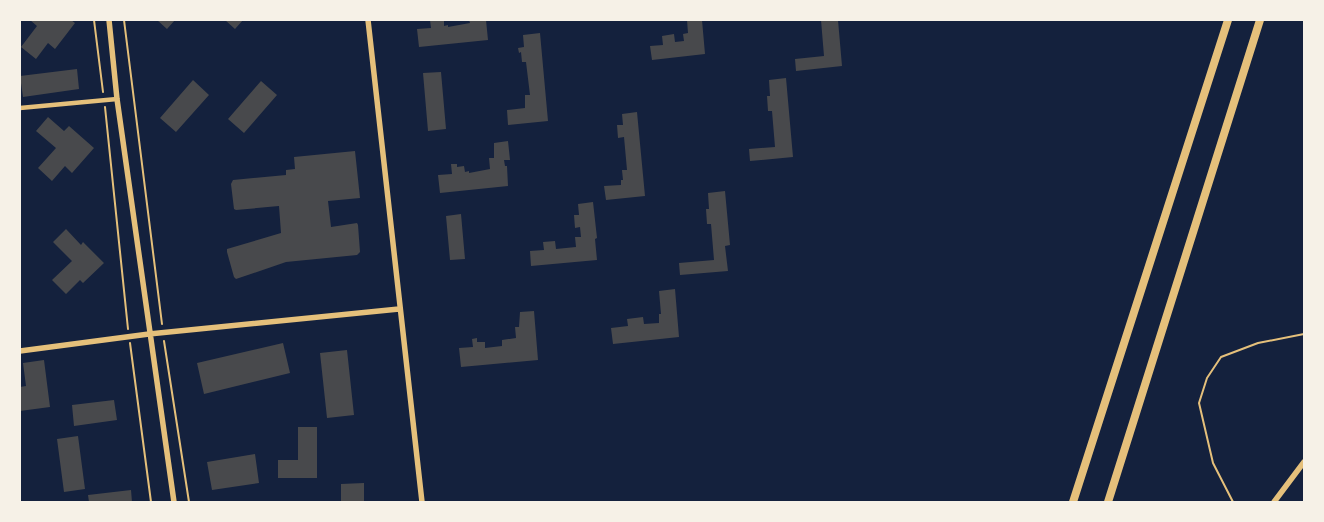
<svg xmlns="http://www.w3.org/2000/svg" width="1324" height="522" font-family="Barlow,sans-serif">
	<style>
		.building { fill: #48494c }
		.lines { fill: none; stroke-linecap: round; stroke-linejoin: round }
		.path { stroke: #e5c07b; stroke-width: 2 }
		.minor { stroke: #e5c07b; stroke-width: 4.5 }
		.tertiary { stroke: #e5c07b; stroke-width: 5.5 }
		.motorway { stroke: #e5c07b; stroke-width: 8 }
	</style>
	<rect width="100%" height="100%" fill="#14213d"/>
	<path class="building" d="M30 20H71L75 23 55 49 48 43 36 59 21 47 37 26Z
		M157 20H175L167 29Z
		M225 20H243L235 29Z
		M430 20H444V26L448 25V27L470 23 469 20H486L488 40 419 47 417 29 431 28Z
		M687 20H702L705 54 652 60 650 46 663 45 662 36 674 34 675 42 684 41 683 34 688 33Z
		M821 20H838L842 66 796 71 795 59 824 56Z
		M540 33 548 121 508 125 507 110 525 108V95H530L526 62H522L521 52 519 53 518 48 524 47 523 35Z
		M77 69 79 89 23 97 20 76Z
		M441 72 446 129 428 131 423 73Z
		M786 78 793 157 750 161 749 149 775 147 772 111H768L767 96H770L769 80Z
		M193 80 209 95 176 132 160 118Z
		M261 81 277 95 244 133 228 119Z
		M637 112 645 196 606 200 604 186 621 185V180H623L622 170H627L624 137 618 138 617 125H623L622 114Z
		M48 117 64 131 69 126 94 148 72 173 65 166 52 181 38 168 56 148 36 131Z
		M508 141 510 160H504L505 166H507L508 186 440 193 438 175 452 174 451 164H457V167L464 166 465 172 469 171V173L490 169 489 158H494V143Z
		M355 151 360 198 328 201 331 227 357 223 358 225 360 252 357 255 286 262 236 279 234 277 227 252V249L281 233 279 206 236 210 234 209 231 184 233 180 286 175V170L295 169 294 157Z
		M725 191 730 245 725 246 728 271 680 275 679 263 714 260 711 224H707L706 209H709L708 193Z
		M593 202 597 238 595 239 597 260 531 266 530 251 544 250 543 242 555 241 556 249 576 247 575 237H581L580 227 575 228 574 215H579L578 204Z
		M461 214 465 259 450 260 446 216Z
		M66 229 81 245 83 242 104 263 83 283 80 280 66 294 52 280 72 261 53 242Z
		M675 289 679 337 613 344 611 328 628 326 627 319 643 317 644 324 659 323V314H661L659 291Z
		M534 311 538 360 461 367 459 348 473 347 472 339 477 338V342H485V348L502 346V340L516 338 515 327H519L520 312Z
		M283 343 290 373 204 394 197 363Z
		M347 350 354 415 327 418 320 353Z
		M44 360 50 407 20 411V387L26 386 23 363Z
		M114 400 117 420 74 426 72 405Z
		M298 427H317V478H278V460H298Z
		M78 436 85 489 64 492 57 439Z
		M255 454 259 483 212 490 207 462Z
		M364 483V502H341V484Z
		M131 490 132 502H89L88 495Z"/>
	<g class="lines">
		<path class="path" d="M94 20 103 92
			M124 20 162 324
			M105 107 128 329
			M164 341 189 502
			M130 343 151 502
			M1233 502 1213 463 1199 403 1207 378 1221 357 1258 343 1304 334"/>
		<path class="minor" d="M20 108 117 99"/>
		<path class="tertiary" d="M109 20 117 99 174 502
			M368 20 422 502
			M20 351 149 334 399 309
			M1274 502 1304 462"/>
		<path class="motorway" d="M1073 502 1228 20
			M1108 502 1260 20"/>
	</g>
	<rect width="1324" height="522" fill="none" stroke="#f6f1e7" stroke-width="42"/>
</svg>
